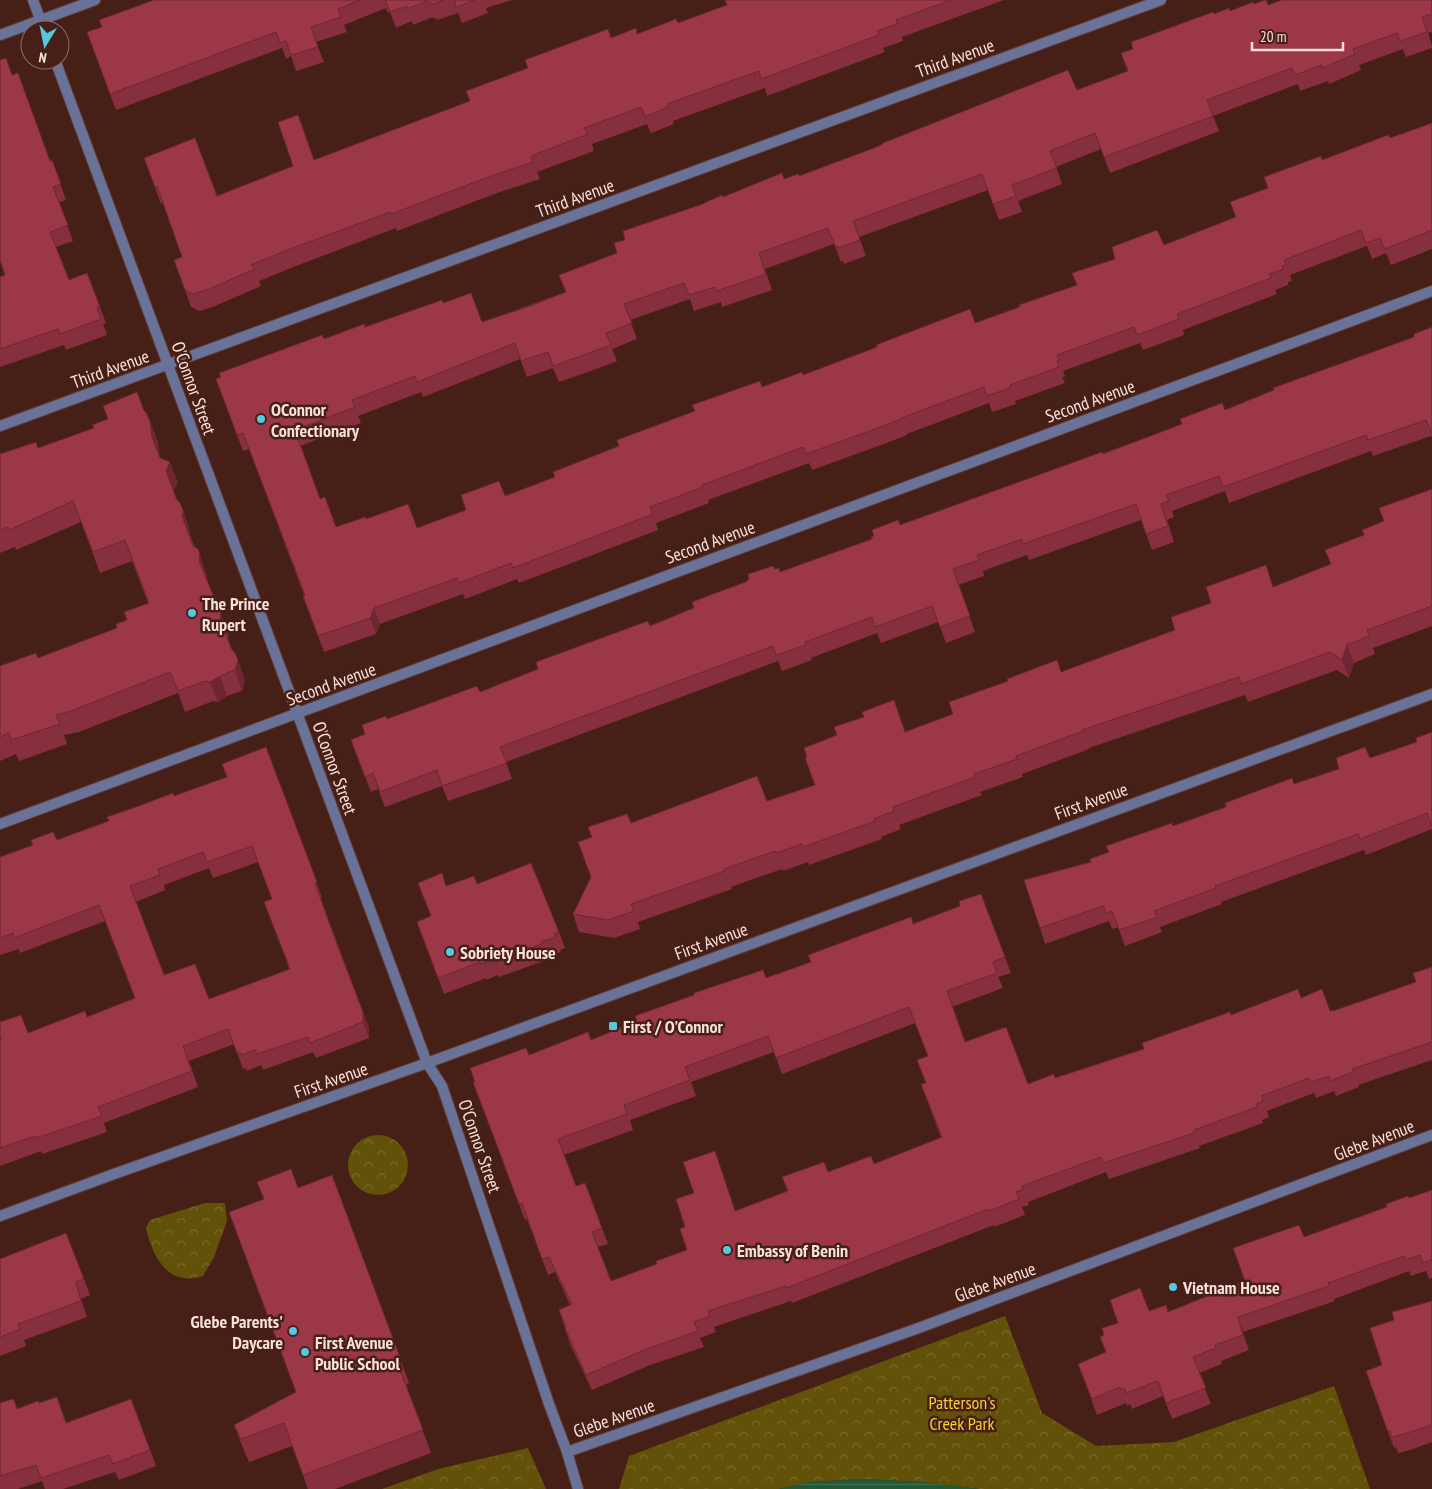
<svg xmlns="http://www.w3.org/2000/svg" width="1432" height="1489" font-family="'PT Sans Narrow',sans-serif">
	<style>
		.park { fill: url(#park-crowns) }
		.water { fill: url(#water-rules) }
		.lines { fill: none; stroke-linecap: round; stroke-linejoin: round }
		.minor-casing { stroke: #633f36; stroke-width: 12 }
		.minor { stroke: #697399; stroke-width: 10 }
		.wall { fill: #862f3e; fill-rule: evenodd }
		.shaded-wall { fill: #6d2632 }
		.building { fill: #9c3748; stroke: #6d2632; fill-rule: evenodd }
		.poi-dot { fill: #56c9e1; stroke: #462017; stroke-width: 2 }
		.labels { text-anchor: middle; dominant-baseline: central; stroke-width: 5; stroke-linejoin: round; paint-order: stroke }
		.street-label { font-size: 18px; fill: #fbe0da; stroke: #462017 }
		.poi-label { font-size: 18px; font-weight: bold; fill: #fbe0da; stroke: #462017; text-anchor: start }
		.park-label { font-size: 18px; fill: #f6cf32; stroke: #462017 }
	</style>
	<defs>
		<pattern id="park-crowns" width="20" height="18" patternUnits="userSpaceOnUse" patternTransform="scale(1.25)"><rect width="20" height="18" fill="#625109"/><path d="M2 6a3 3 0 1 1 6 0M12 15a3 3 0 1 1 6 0" fill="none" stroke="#796a2c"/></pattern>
		<pattern id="water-rules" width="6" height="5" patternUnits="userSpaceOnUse" patternTransform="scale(1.25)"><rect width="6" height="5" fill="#215836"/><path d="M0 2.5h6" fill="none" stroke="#427052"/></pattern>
	</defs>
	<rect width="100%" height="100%" fill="#462017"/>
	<path class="park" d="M348 1165a30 30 0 1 1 60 0a30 30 0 1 1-60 0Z
		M205 1203H225L227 1221 214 1257 203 1276C168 1287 153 1258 146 1228L150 1220Z
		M1005 1316 1042 1413 1096 1446 1174 1442 1334 1386 1370 1489H979L922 1482 863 1479 811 1482 778 1489H619L629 1456Z
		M528 1448 546 1489H382L438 1469Z"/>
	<path class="water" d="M863 1479 922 1482 979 1489H778L811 1482Z"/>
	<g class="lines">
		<g class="minor-casing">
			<path id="minor" d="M33 0 44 30
				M0 35 95 0
				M55 60 427 1063 442 1086 549 1404 567 1452 578 1489
				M0 426 1161 0
				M0 824 1432 291
				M0 1216 114 1174 427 1063 1432 694
				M567 1452 916 1329 1432 1135"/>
		</g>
		<use href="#minor" class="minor"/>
	</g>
	<path class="wall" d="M154 0H512L486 8 488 13 462 23 458 13 437 20 436 18 434 19 433 17 413 25 412 21 396 28 390 12 388 13 386 8 344 25 347 32 316 42 324 62 296 71 291 56 286 59 282 48 116 110 87 32 102 27Z
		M725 0H1004L902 37 903 41 883 48 885 52 767 96 765 88 673 121 674 124 651 133 647 124 592 144 594 151 537 172 540 179 497 193 397 231 396 228 296 266 259 281 261 286 215 306 200 311 191 307 174 260 182 257 163 203 161 204 144 158 217 196 314 160 470 101 611 37 637 34 678 23 727 5Z
		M1432 0V32L1428 33 1432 46V48L1406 57 1403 49 1359 65 1361 70 1329 84 1328 81 1300 91 1298 84 1213 116 1219 131 1110 173 1101 149 1056 167 1062 184 1018 201 1022 212 999 220 988 190 859 237 866 256 844 264 843 261 841 262 834 244 765 269 772 290 722 307 721 302 694 311 690 299 630 320 637 339 612 349 617 361 599 368 559 382 553 368 527 377 520 359 423 397 421 392 358 416 361 423 300 446 320 499 336 527 366 519 417 528 466 510 555 477 619 446 762 387 975 323 1077 285 1164 245 1236 217 1268 189 1322 160 1390 138 1432 123V249L1391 265 1386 253 1372 259 1367 246 1290 275 1292 281 1288 282V285L1275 290 1277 294 1183 330 1184 335 1143 350 1140 343 1063 371 1065 376 1062 377 1065 383 1015 401 1016 404 992 412 989 403 907 434V435L881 445 812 470 809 463 708 500 709 503 656 523 658 530 519 583 517 579 465 599 463 594 380 624 376 634 324 652 303 596 304 595 249 449 243 451 216 379 324 339 365 327 443 303 482 322 566 292 617 253 625 240 700 205 723 197 784 179 799 176 1077 90 1128 71 1133 49 1214 14 1230 11 1254 4 1268 5Z
		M12 75 50 161 52 160 66 200 59 202 73 241 56 247 69 280 87 273 106 323 103 324 107 335 66 350 64 345 0 367V277L5 275Z
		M1432 327V437L1431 436 1373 456 1371 451 1229 503 1225 491 1172 511 1174 517 1167 520 1174 542 1152 550 1141 520 1029 560 1027 555 983 571 984 576 958 585 975 632 946 643 938 622 881 643 877 633 811 658 812 660 782 671 778 661 506 762 512 779 448 801 442 786 385 807 378 789 371 792 351 740 365 734 387 719 480 692 694 608 748 581 775 569 780 572 872 539 900 525 1225 410 1414 337Z
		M144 411 150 422 158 442 159 454 160 458 178 482 173 491 177 500 183 510 190 531V535L207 576V580L229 635 228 640 245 680 242 691 227 696 218 702 213 701 185 712 178 693 79 732 64 735 67 744 19 761 16 754 0 761V666L38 658 117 628 127 620 148 603 132 561 100 573 81 522 16 550 15 547 0 553V454L38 448Z
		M1432 489V626L1373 648 1375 654 1354 663 1349 678 1337 670 1248 702 1245 695 1089 748V749L1022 774 1023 777 980 792 982 795 899 825 901 829 881 837 882 839 809 865 808 862 783 871 782 869 731 887 732 889 638 922 640 929 614 938 579 932 573 914 631 823 767 801 815 785 905 732 953 714 1061 672 1175 630 1273 587 1331 564 1364 535Z
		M1432 732V829L1366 855 1364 850 1221 902 1222 904 1160 927 1162 932 1125 946 1118 927 1112 929 1109 921 1045 944 1040 928 1091 862 1173 826 1417 742Z
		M266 747 322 898 321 899 334 934 369 1028V1038L316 1058 313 1052 263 1070 261 1065 247 1071 246 1068 243 1069 234 1044 189 1061 198 1087 104 1123 107 1132 42 1154 41 1151 0 1166V1041L87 1017 135 998 105 921 20 953 19 949 0 955V857L57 840 174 796 227 777ZM258 862 272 899 289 970 209 999 164 975 136 902 165 890 164 885 209 868 213 878Z
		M477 884 559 932 565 948 560 950 561 952 547 958V960L499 977 498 975 486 980V978L444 994 417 922 431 916 446 886Z
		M981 894 1011 973 998 977 1003 988 952 1007 965 1042 1028 1084 1055 1078 1144 1049 1231 1015 1301 998 1330 1011H1333L1416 982 1432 967V1060L1358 1085 1359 1087 1336 1096 1334 1091 1316 1098 1314 1093 1267 1111 1269 1117 1262 1120 1263 1123 1199 1146 1200 1148 1109 1179 1106 1172 1028 1202 1029 1205 1022 1207 1025 1215 994 1227V1225L792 1303 791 1301 714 1327 716 1332 700 1338 704 1347 650 1365 592 1390 570 1344 559 1310 570 1305 555 1272 548 1275 527 1219 525 1220 473 1082 529 1055 591 1040 811 962 960 906ZM915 1023 928 1056 925 1083 921 1084 941 1138 874 1164 828 1172 787 1191 735 1211 687 1250 657 1264 611 1281 598 1247 608 1244 602 1228 576 1186 564 1155 633 1130 630 1120 696 1096 691 1082 774 1052 782 1074Z
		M332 1175 409 1383 406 1385 431 1453 335 1489H308L292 1446 249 1462 243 1448 234 1425 296 1392 264 1199 257 1182 298 1188Z
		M1432 1190V1278L1429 1279 1426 1271 1411 1276 1409 1271 1334 1299 1335 1301 1243 1332 1249 1350 1221 1361 1222 1364 1199 1373 1211 1404 1172 1419 1163 1396 1132 1409 1130 1404 1127 1406 1126 1403 1097 1415 1078 1364 1106 1353 1104 1335 1149 1311 1168 1312 1245 1281 1304 1237Z
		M0 1259 84 1279 90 1295 81 1299 87 1317 24 1340 26 1346 0 1356Z
		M1432 1301V1442L1410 1450 1398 1453 1396 1447 1394 1448 1366 1371 1382 1365 1394 1320Z
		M131 1399 156 1466 119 1480 115 1472 63 1489H45L42 1481 18 1489H0V1403L18 1409 39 1403 66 1423Z"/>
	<path class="shaded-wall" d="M150 422 158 442 160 458 152 437Z
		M170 462 178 482 173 492 166 471Z
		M183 510 190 531 189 536 182 516Z
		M200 555 207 576V582L199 561Z
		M374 608 380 624 376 634 370 618Z
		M221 614 229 635 228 640 220 620Z
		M1347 645 1354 663 1349 678 1342 660Z
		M238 660 245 680 242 691 235 670Z
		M220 676 227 696 218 702 210 682Z
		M363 1012 369 1028V1038L363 1022Z
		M76 1282 81 1299 87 1317 81 1301Z
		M1238 1317 1249 1350 1243 1335Z"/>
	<path class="building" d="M154 0H360L338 9 341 17 311 27 318 47 291 55 286 41 280 43 276 32 110 94 87 32 102 27 99 20Z
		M385 0H444L431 5 430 2 428 3 427 1 407 9V6L390 12Z
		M454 0H475L456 7Z
		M725 0H951L896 20 897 24 877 31 879 35 761 79 759 71 667 104 668 107 645 117 641 107 584 128 588 134 531 156 533 162 491 176 391 214 390 212 290 249 251 265 255 269 209 289 193 294 185 290 174 260 182 257 157 186 155 187 144 158 195 138 217 196 293 166 278 122 298 115 314 160 470 101 466 91 528 68 525 60 608 29 611 38 636 28 637 34 676 19 678 23 727 5Z
		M1265 0H1266L1268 5 1282 0H1432V14L1422 17 1427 32 1400 41 1397 33 1353 49 1355 54 1323 68 1322 65 1295 75 1292 68 1207 100 1213 116 1104 157 1095 133 1050 151 1057 168 1012 185 1016 196 993 204 982 174 853 221 860 240 838 248 837 246H835L828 228 759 253 766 274 717 291 715 287 689 295 684 283 624 304 632 323 606 333 611 345 553 366 548 352 521 361 515 343 417 382 415 376 352 400 355 407 295 430 320 499 325 497 336 527 365 517 366 519 408 504 417 528 466 510 461 495 499 481 505 496 555 477 553 472 619 446 617 440 695 411 692 405 760 381 762 387 802 372 803 375 877 347 876 345 970 309 975 323 1020 307 1019 305 1077 285 1072 273 1115 259 1112 247 1157 230 1164 245 1236 217 1230 202 1268 188 1264 177 1321 156 1322 160 1388 135 1390 138 1432 123V230L1385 249 1380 238 1366 243 1361 230 1284 260 1286 265 1282 266 1283 269 1269 274 1271 278 1177 314 1179 319 1137 335 1134 327 1057 355 1059 360 1057 361 1059 367 1010 385V388L987 396 984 387 901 418V419L875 429 806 454 803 447 702 485 703 487 650 507 653 514 513 568 511 563 459 583 457 578 374 608 370 618 318 636 303 596 305 595 243 433 237 435 216 379 221 377 219 373 322 335 324 339 364 324 365 327 442 300 443 303 471 293 482 322 530 306 566 292 559 275 617 253 614 243 625 240 623 231 700 205 722 195 723 197 782 173 784 179 798 174 799 176 874 148 883 144V143L1068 70 1077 90 1128 71 1121 53 1133 49 1131 42 1213 12 1214 14 1229 8 1230 11 1253 2 1254 4Z
		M6 58 12 75 18 73 50 161 52 160 61 184 53 187 68 225 50 232 69 280 87 273 100 307 97 308 101 319 60 334 58 329 0 349V277L5 275 0 260V60Z
		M1432 327V433L1426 420 1368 440 1366 435 1223 487 1219 476 1166 495 1169 501 1161 504 1168 526 1146 534 1136 504 1023 544 1022 539 977 555 979 560 953 569 970 616 940 627 932 606 875 627 872 617 805 642 806 645 776 655 773 646 500 747 507 763 442 786 437 770 380 792 373 773 365 777 351 740 365 734 362 725 386 716 387 719 477 686 480 692 538 669 536 662 648 621 650 626 694 608 692 602 748 581 747 580 749 579 748 574 773 566 775 569 779 568 780 572 872 539 871 537 874 536 872 530 898 520 900 525 1102 452 1103 454 1182 424 1180 419 1222 403 1225 410 1274 390 1273 388 1414 337V334Z
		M137 392 144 411 146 412 150 422 152 437 160 458 170 462 166 471 177 500 180 503 183 510 182 516 193 546 198 549 200 555 199 561 221 614 220 620 232 650 235 653 238 660 235 670 220 676 210 682 205 681 178 691 170 672 71 711 56 715 60 724 11 740 9 733 0 737V666L36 653 38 658 117 628 116 624 127 620 124 612 149 603 125 540 93 552 73 501 9 530 8 527 0 530V454L36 442 38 448 94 428 92 425 108 419 103 406Z
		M1432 489V606L1367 630 1369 636 1347 645 1342 660 1330 652 1241 684 1239 677 1082 730 1083 731 1016 756 1017 759 974 774 975 777 893 807 894 811 874 819 875 821 803 847 802 844 776 853 775 851 724 869 725 871 631 904 634 911 608 920 573 914 591 877 578 842 592 837 588 827 627 814 631 823 757 776 767 801 815 785 805 758 807 757 804 748 837 735 834 727 864 717 862 712 894 700 905 732 953 714 949 702 1008 681 1007 679 1057 660 1061 672 1175 630 1171 617 1211 603 1206 587 1266 565 1273 587 1331 564 1325 550 1364 535 1362 530 1384 521 1379 508Z
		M1432 732V826L1427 813 1360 839 1358 834 1215 886 1216 888 1154 911 1157 917 1119 930 1112 911 1106 913 1103 906 1040 928 1024 880 1091 862 1090 859 1109 852 1106 846 1172 823 1173 826 1226 807 1225 803 1292 778 1294 784 1339 769 1336 758 1365 747 1370 758 1417 742 1416 738Z
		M266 747 317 882 315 883 332 931 363 1012V1022L310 1043 308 1037 257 1054 255 1050 241 1055 240 1052 237 1053 228 1029 183 1046 192 1071 98 1107 102 1116 36 1138 35 1136 0 1148V1041L1 1040 0 1036V1022L21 1015 28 1033 85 1011 87 1017 135 998 99 905 14 938 13 933 0 938V857L33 845 31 840 53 832 57 840 109 821 107 817 136 807 173 793 174 796 227 777 222 764ZM252 846 272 899 264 902 290 969 209 999 195 964 164 975 130 886 160 875 158 869 203 852 207 862Z
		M531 863 559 932 554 934 556 937 541 942 542 944 493 961 492 960 481 964 480 962 438 978 417 922 431 916 418 883 442 873 446 886 474 876 477 884Z
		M981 894 1005 957 993 962 997 973 947 991 965 1042 1006 1027 1028 1084 1054 1074 1055 1078 1144 1049 1142 1043 1230 1012 1231 1015 1298 989 1301 998 1322 989 1330 1011 1332 1010 1333 1011 1416 982 1413 973 1432 967V1042L1352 1069 1353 1072 1330 1081 1329 1076 1310 1082 1309 1078 1261 1096 1263 1101 1256 1104 1257 1107 1194 1130V1133L1103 1163 1101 1157 1022 1186 1023 1189 1016 1192 1019 1199 989 1211 988 1209 786 1288V1286L708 1311 710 1316 694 1322 698 1331 644 1350 586 1375 565 1328 566 1327 559 1310 572 1304 549 1257 542 1259 522 1203 519 1204 473 1082H475L470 1068 526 1048 529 1055 588 1032 591 1040 637 1021 635 1016 694 995V993L763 970 766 978 811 962 808 955 911 917 913 924 960 906 959 901ZM909 1007 928 1056 917 1060 926 1083 921 1084 942 1137 874 1164 871 1156 828 1172 824 1162 782 1177 788 1191 735 1211 715 1151 683 1162 694 1193 676 1199 685 1227 680 1229 687 1250 656 1261 657 1264 611 1281 592 1232 602 1228 585 1183 576 1186 558 1139 627 1114 624 1105 690 1080 685 1067 768 1036 776 1058Z
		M291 1169 298 1188 332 1175 401 1360 397 1362 423 1430 303 1475 284 1423 241 1439 234 1425 296 1392 229 1212 264 1199 257 1182Z
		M1432 1190V1260L1423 1263 1420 1255 1405 1260 1404 1256 1328 1283 1329 1286 1238 1317 1243 1335 1215 1345 1216 1348 1193 1357 1206 1388 1166 1403 1158 1381 1126 1393 1125 1388 1121 1390 1120 1387 1092 1399 1078 1364 1106 1352 1100 1337 1104 1335 1102 1328 1118 1323 1110 1300 1140 1288 1149 1311 1166 1305 1168 1312 1245 1281 1233 1248 1299 1225 1304 1237 1387 1207 1386 1204 1408 1196 1409 1198Z
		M66 1233 84 1279 76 1282 81 1301 18 1324 20 1329 0 1337V1259Z
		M1432 1301V1425L1404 1434 1392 1437 1390 1431 1388 1432 1366 1371 1382 1365 1370 1328 1394 1320 1392 1312Z
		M57 1397 66 1423 131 1399 150 1450 113 1464 109 1455 41 1478 36 1465 0 1476V1403L12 1399 14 1400 17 1409 38 1401 39 1403Z"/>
	<g class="poi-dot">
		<circle cx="261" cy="419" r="5"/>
		<circle cx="192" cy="613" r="5"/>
		<circle cx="450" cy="952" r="5"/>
		<rect x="608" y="1021" width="10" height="10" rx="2.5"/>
		<circle cx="727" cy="1250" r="5"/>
		<circle cx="1173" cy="1287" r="5"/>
		<circle cx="293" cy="1331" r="5"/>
		<circle cx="305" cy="1352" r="5"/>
	</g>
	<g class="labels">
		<g class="street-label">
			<text transform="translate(955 58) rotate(-20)">Third Avenue</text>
			<text transform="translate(575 198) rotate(-20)">Third Avenue</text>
			<text transform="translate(110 369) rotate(-20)">Third Avenue</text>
			<text transform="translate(194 388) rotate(70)">O'Connor Street</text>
			<text transform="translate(1090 401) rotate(-20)">Second Avenue</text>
			<text transform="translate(710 542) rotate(-20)">Second Avenue</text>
			<text transform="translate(331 684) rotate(-20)">Second Avenue</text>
			<text transform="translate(335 768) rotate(70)">O'Connor Street</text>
			<text transform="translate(1091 801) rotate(-20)">First Avenue</text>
			<text transform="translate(711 941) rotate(-20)">First Avenue</text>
			<text transform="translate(331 1080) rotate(-19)">First Avenue</text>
			<text transform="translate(1374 1140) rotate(-21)">Glebe Avenue</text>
			<text transform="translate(480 1146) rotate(71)">O'Connor Street</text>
			<text transform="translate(995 1282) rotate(-20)">Glebe Avenue</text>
			<text transform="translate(614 1418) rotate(-19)">Glebe Avenue</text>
		</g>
		<g class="poi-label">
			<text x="271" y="409">OConnor<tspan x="271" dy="21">Confectionary</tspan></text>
			<text x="202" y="603">The Prince<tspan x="202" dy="21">Rupert</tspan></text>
			<text x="460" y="952">Sobriety House</text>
			<text x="623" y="1026">First / O'Connor</text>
			<text x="737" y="1250">Embassy of Benin</text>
			<text x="1183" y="1287">Vietnam House</text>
			<text x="283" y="1321" text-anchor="end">Glebe Parents'<tspan x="283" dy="21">Daycare</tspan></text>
			<text x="315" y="1342">First Avenue<tspan x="315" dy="21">Public School</tspan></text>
		</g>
		<g class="park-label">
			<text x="962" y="1402">Patterson's<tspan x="962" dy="21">Creek Park</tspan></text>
		</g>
	</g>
	<g transform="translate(45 45) rotate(190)"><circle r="24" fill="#462017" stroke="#8e6d65"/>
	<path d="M0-4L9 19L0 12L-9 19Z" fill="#56c9e1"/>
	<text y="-8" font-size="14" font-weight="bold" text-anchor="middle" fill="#fbe0da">N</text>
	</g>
	<path d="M1252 42v8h91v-8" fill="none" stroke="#fbe0da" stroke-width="2.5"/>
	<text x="1260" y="42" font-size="15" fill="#fbe0da" stroke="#462017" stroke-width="4" paint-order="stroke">20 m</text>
</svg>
